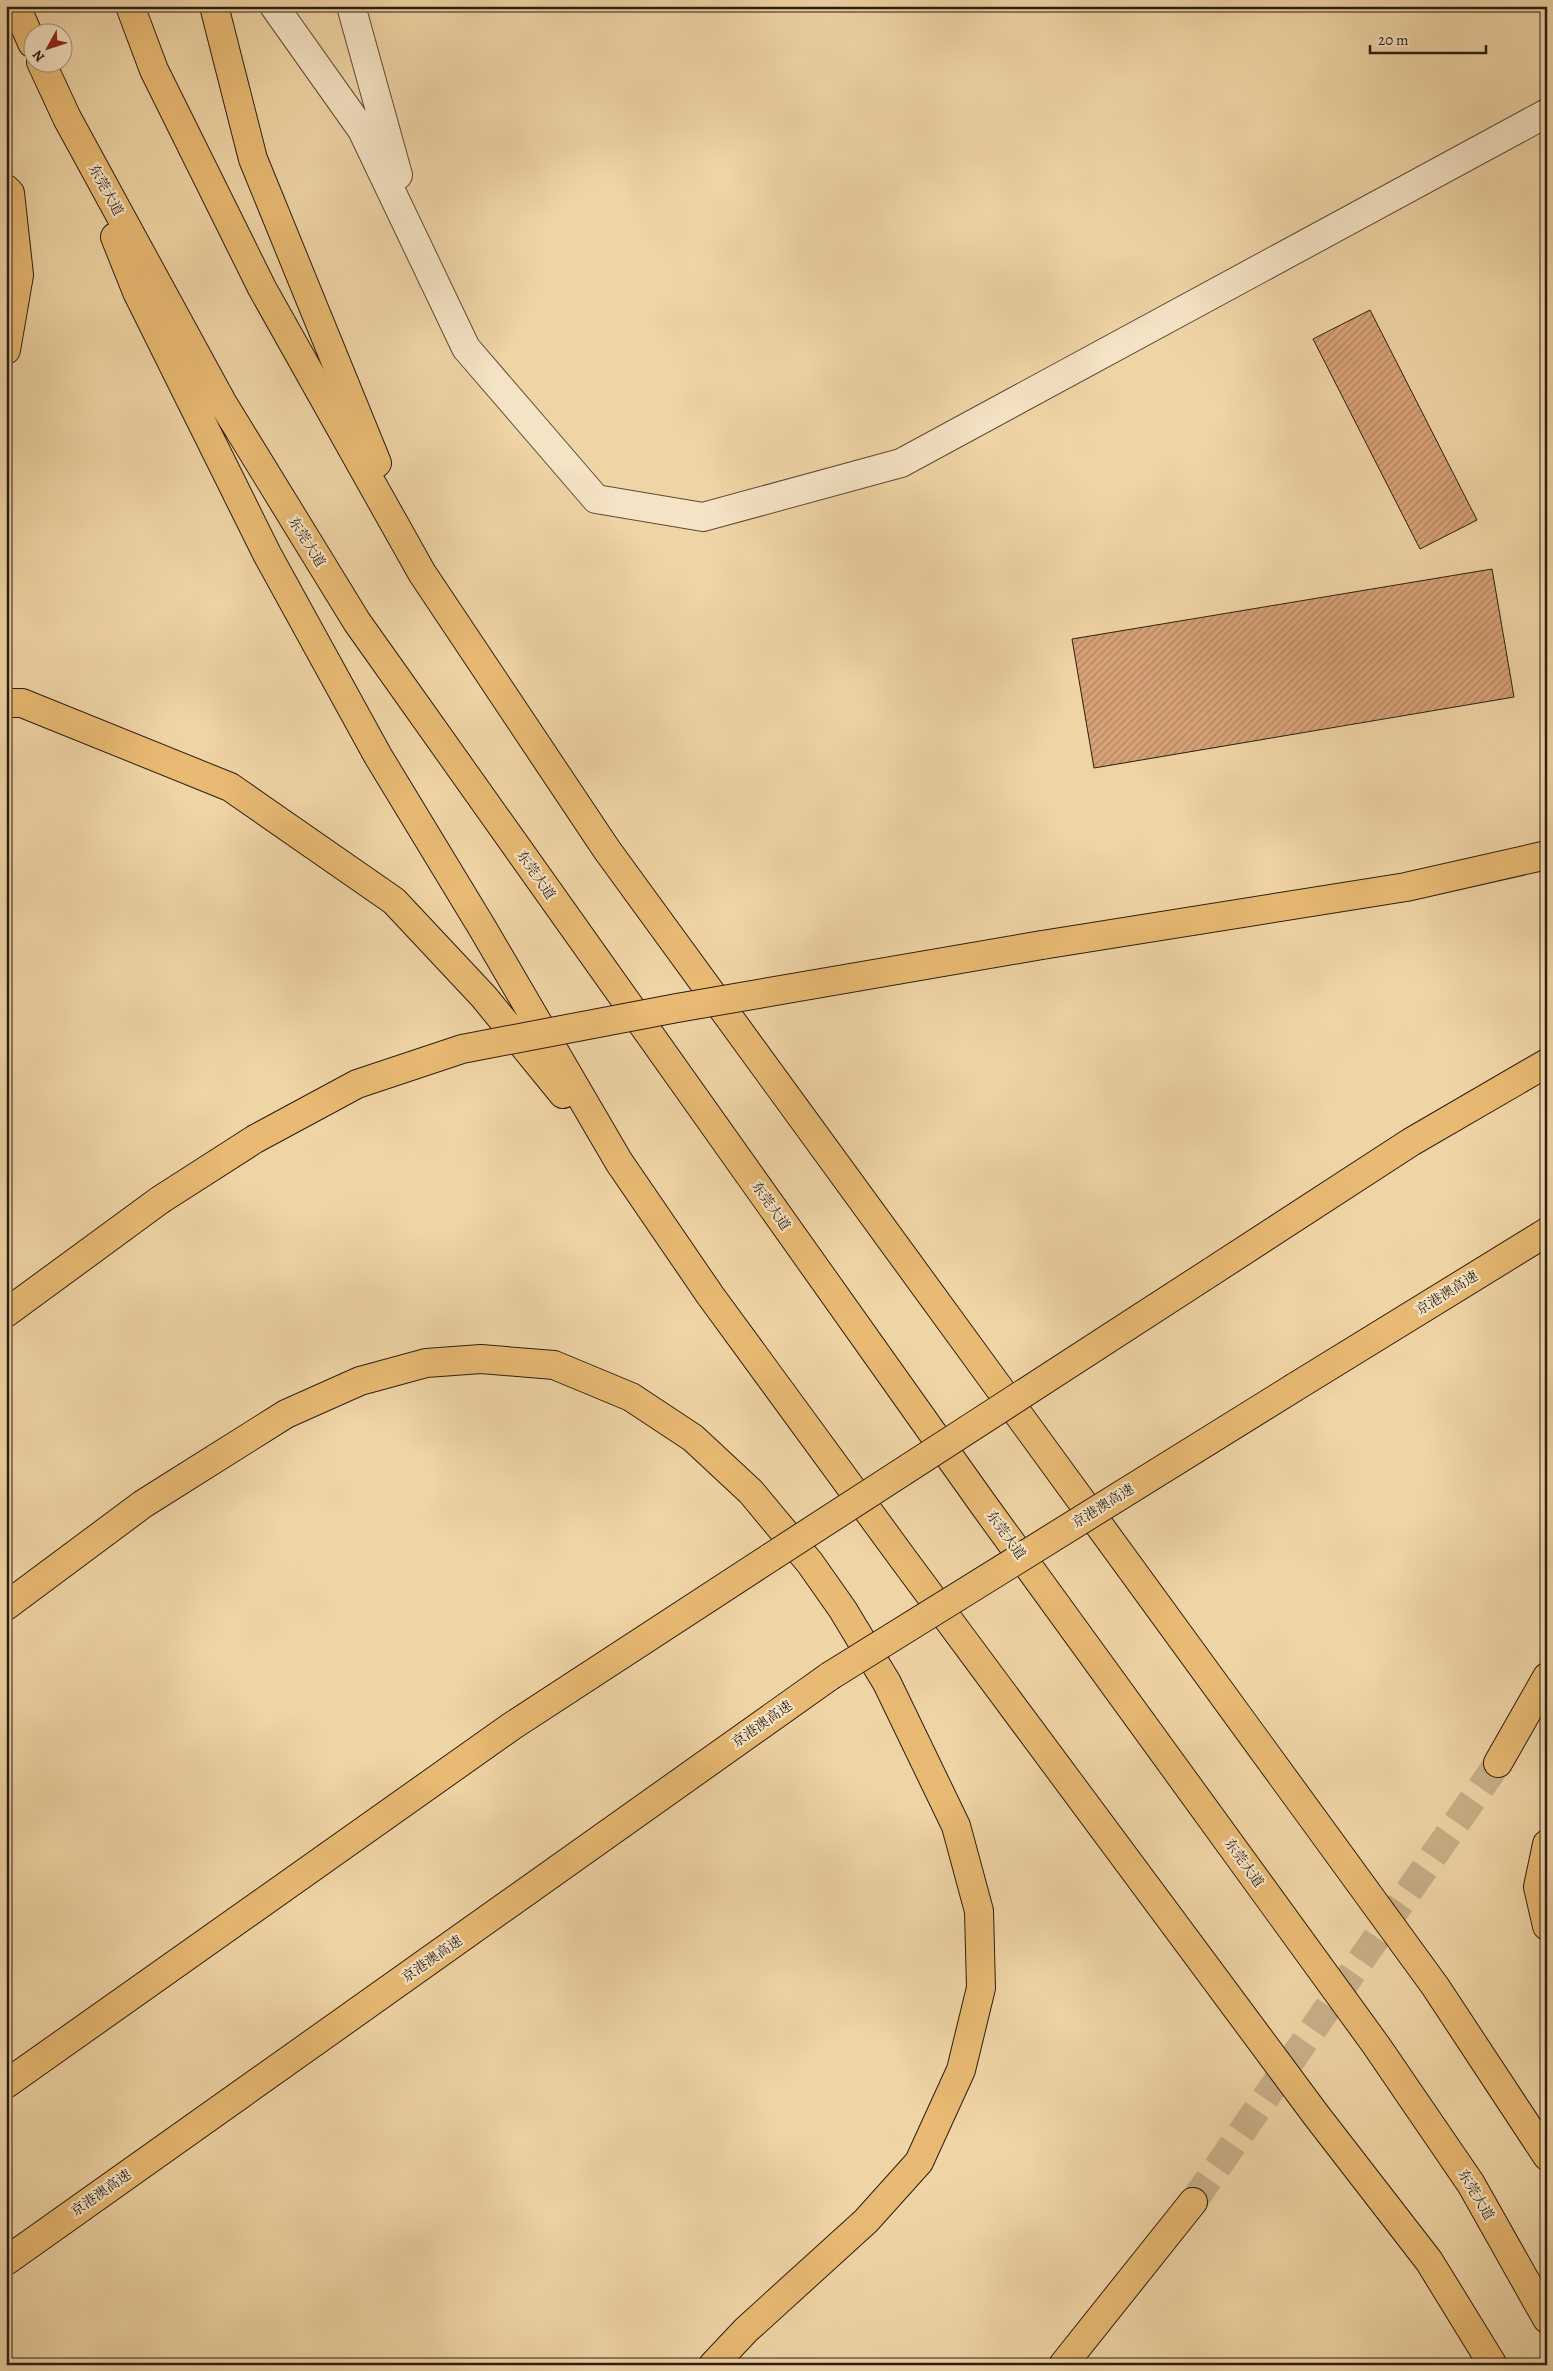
<svg xmlns="http://www.w3.org/2000/svg" width="1553" height="2371" font-family="Alegreya,'Noto Serif SC',serif">
	<style>
		.building { fill: url(#building-hatch); stroke: #2c1d11 }
		.lines { fill: none; stroke-linecap: round; stroke-linejoin: round }
		.highway-tunnel { stroke: #c8af88; stroke-width: 28; stroke-dasharray: 28 14; stroke-linecap: butt }
		.minor-casing { stroke: #5d4b36; stroke-width: 30 }
		.highway-casing { stroke: #2c1d11; stroke-width: 30 }
		.minor { stroke: #f5e3c5; stroke-width: 28 }
		.highway { stroke: #e8ba73; stroke-width: 28 }
		.highway-bridge-casing { stroke: #2c1d11; stroke-width: 30; stroke-linecap: butt }
		.highway-bridge { stroke: #e8ba73; stroke-width: 28 }
		.labels { text-anchor: middle; dominant-baseline: central; stroke-width: 4.5; stroke-linejoin: round; paint-order: stroke }
		.street-label { font-size: 14px; fill: #2c1d11; stroke: #f5e3c5 }
	</style>
	<defs>
		<pattern id="building-hatch" width="6" height="6" patternUnits="userSpaceOnUse" patternTransform="scale(1.25)"><rect width="6" height="6" fill="#d7a277"/><path d="M-1 1l2-2M0 6l6-6M5 7l2-2" fill="none" stroke="#af8360"/></pattern>
	</defs>
	<rect width="100%" height="100%" fill="#efd4a6"/>
	<filter id="stains"><feTurbulence type="fractalNoise" baseFrequency=".004" numOctaves="4"/><feColorMatrix values="0 0 0 0 .2 0 0 0 0 .09 0 0 0 0 .02 0 0 0 .5 -.17"/></filter>
	<radialGradient id="worn" r=".72"><stop offset=".6" stop-color="#630" stop-opacity="0"/><stop offset="1" stop-color="#630" stop-opacity=".3"/></radialGradient>
	<path class="building" d="M1370 310 1477 520 1420 549 1313 339Z
		M1492 569 1514 697 1094 768 1072 639Z"/>
	<g class="lines">
		<path class="highway-tunnel" d="M1193 2202 1498 1763"/>
		<g class="minor-casing">
			<path id="minor" d="M274 6 362 130 466 348 596 499 703 517 901 463 1547 113
				M351 6 398 175"/>
		</g>
		<g class="highway-casing">
			<path id="highway" d="M16 6 32 43
				M130 6 154 70 262 288 422 573 607 850 1435 1986 1547 2156
				M214 6 253 159 377 463
				M41 62 67 118 222 402 357 622 983 1504 1376 2045 1471 2184 1547 2319
				M6 189 10 193 19 275 6 350
				M115 237 137 292 267 554 378 756 483 929 619 1162 710 1295 904 1560 1316 2115 1429 2261 1493 2365
				M6 703H22L230 787 394 901 484 997 563 1094
				M1042 945 1406 887 1547 855
				M1211 1272 1411 1142 1547 1063
				M6 1313 160 1200
				M1295 1387 1547 1232
				M6 1606 143 1504 286 1414 360 1381 426 1363 481 1359 554 1365 631 1397 693 1438 751 1492 810 1563 843 1610 887 1683 956 1826 979 1911 981 1988 961 2070 919 2162 866 2221 746 2330 713 2365
				M1498 1763 1547 1677
				M1547 1844 1538 1887 1547 1926
				M6 2084 512 1726 771 1557
				M6 2261 830 1676
				M1063 2365 1193 2202"/>
		</g>
		<use href="#minor" class="minor"/>
		<use href="#highway" class="highway"/>
		<g class="highway-bridge-casing">
			<path id="highway-bridge" d="M160 1200 255 1139 357 1084 462 1049 677 1008 1042 945
				M771 1557 1211 1272
				M830 1676 1295 1387"/>
		</g>
		<use href="#highway-bridge" class="highway-bridge"/>
	</g>
	<g class="labels">
		<g class="street-label">
			<text transform="translate(106 190) rotate(61)">东莞大道</text>
			<text transform="translate(307 542) rotate(58)">东莞大道</text>
			<text transform="translate(536 875) rotate(55)">东莞大道</text>
			<text transform="translate(771 1206) rotate(55)">东莞大道</text>
			<text transform="translate(1447 1293) rotate(-32)">京港澳高速</text>
			<text transform="translate(1103 1506) rotate(-32)">京港澳高速</text>
			<text transform="translate(1006 1535) rotate(54)">东莞大道</text>
			<text transform="translate(762 1724) rotate(-35)">京港澳高速</text>
			<text transform="translate(1244 1863) rotate(54)">东莞大道</text>
			<text transform="translate(432 1959) rotate(-35)">京港澳高速</text>
			<text transform="translate(101 2193) rotate(-35)">京港澳高速</text>
			<text transform="translate(1476 2195) rotate(59)">东莞大道</text>
		</g>
	</g>
	<rect width="1553" height="2371" fill="none" stroke="#efd4a6" stroke-width="25"/>
	<rect x="8" y="8" width="1538" height="2356" fill="none" stroke="#2c1d11" stroke-width="2.5"/>
	<rect x="12" y="12" width="1528" height="2346" fill="none" stroke="#2c1d11"/>
	<g transform="translate(48 48) rotate(230)"><circle r="24" fill="#f5e3c5" stroke="#a5947d"/>
	<path d="M0-4L9 19L0 12L-9 19Z" fill="#8f2418"/>
	<text y="-8" font-size="14" font-weight="bold" text-anchor="middle" fill="#2c1d11">N</text>
	</g>
	<path d="M1370 45v8h116v-8" fill="none" stroke="#2c1d11" stroke-width="2.5"/>
	<text x="1378" y="45" font-size="15" fill="#2c1d11" stroke="#f5e3c5" stroke-width="4" paint-order="stroke">20 m</text>
	<rect width="100%" height="100%" filter="url(#stains)"/>
	<rect width="100%" height="100%" fill="url(#worn)"/>
</svg>
